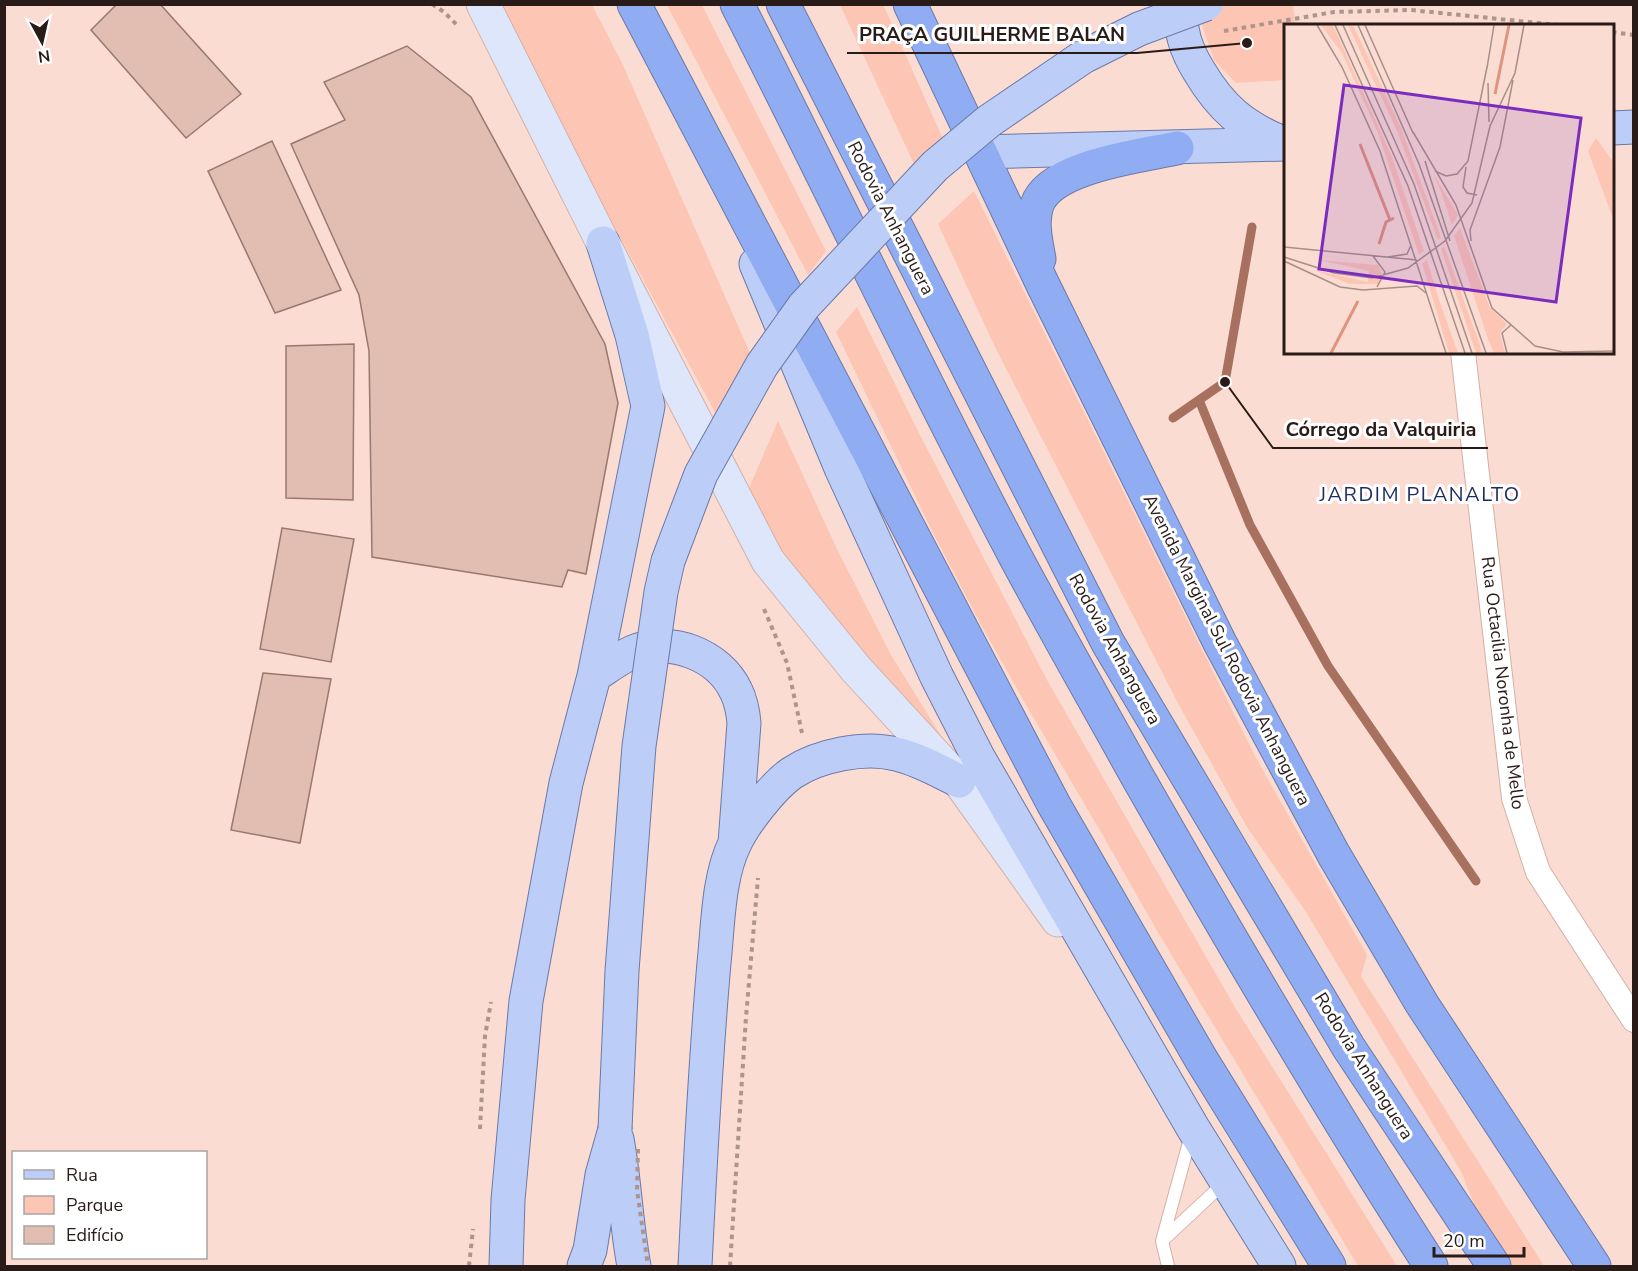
<svg xmlns="http://www.w3.org/2000/svg" width="1638" height="1271" font-family="'Nunito Sans',sans-serif">
	<style>
		.green { fill: #fdc5b4 }
		.lines { fill: none; stroke-linecap: round; stroke-linejoin: round }
		.stream { stroke: #a8705f; stroke-width: 9 }
		.building { fill: #e1bdb2; stroke: #9a786e; stroke-width: 1.5 }
		.lane-casing { stroke: #d4b0a6; stroke-width: 14 }
		.street-casing { stroke: #d4b0a6; stroke-width: 26 }
		.secondary-casing { stroke: #d4b0a6; stroke-width: 35 }
		.primary-casing { stroke: #6c79a6; stroke-width: 35 }
		.highway-casing { stroke: #6c79a6; stroke-width: 35 }
		.path { stroke: #ad958e; stroke-width: 4; stroke-dasharray: 4.5 4.5; stroke-linecap: butt }
		.lane { stroke: #fff; stroke-width: 12 }
		.street { stroke: #fff; stroke-width: 24 }
		.secondary { stroke: #dee6fb; stroke-width: 33 }
		.primary { stroke: #bccdf8; stroke-width: 33 }
		.highway { stroke: #90acf3; stroke-width: 33 }
		.primary-bridge-casing { stroke: #6c79a6; stroke-width: 35; stroke-linecap: butt }
		.path-bridge { stroke: #ad958e; stroke-width: 4; stroke-dasharray: 4.5 4.5; stroke-linecap: butt }
		.primary-bridge { stroke: #bccdf8; stroke-width: 33 }
		.labels { text-anchor: middle; dominant-baseline: central; stroke-width: 6; stroke-linejoin: round; paint-order: stroke }
		.street-label { font-size: 18px; fill: #291b17; stroke: #fff }
		.neighbourhood-label { font-size: 20px; letter-spacing: 1.5px; fill: #1c2d64; stroke: #fff }
		.inset-river { fill: none; stroke: #de947e; stroke-width: 3 }
		.inset-road { fill: none; stroke: #a68f88; stroke-width: 1.5 }
		.view { fill: #7b2cbf; fill-opacity: 0.15; stroke: #7b2cbf; stroke-width: 3 }
		.inset-edge { fill: none; stroke: #291b17; stroke-width: 3 }
		.leader { fill: none; stroke: #291b17; stroke-width: 2 }
		.callout-dot { fill: #291b17; stroke: #fff; stroke-width: 2 }
		.callout-label { font-size: 20px; text-anchor: middle; font-weight: bold; fill: #291b17; stroke: #fff; stroke-width: 6; stroke-linejoin: round; paint-order: stroke }
	</style>
	<rect width="100%" height="100%" fill="#fadcd3"/>
	<path class="green" d="M883 4 943 139 914 164 840 5Z
		M494 5H592L622 63 750 353 716 414Z
		M667 5H702L826 251 808 275Z
		M1202 5H1293L1295 25 1286 26 1285 80 1236 83 1214 60 1201 22Z
		M974 191 1256 758 1367 955 1361 976 1544 1266H1505L1489 1243 1462 1173 1306 912 1247 827 1180 707 995 347 938 224Z
		M857 307 920 435 1047 680 1236 1009 1397 1266H1358L1156 929 1102 834 1025 703 980 623 931 529 836 332Z
		M778 421 836 547 891 655 956 760 786 565 746 495Z"/>
	<g class="lines">
		<path class="stream" d="M1199 400 1250 525 1328 666 1476 881
			M1173 418 1225 382 1252 227"/>
	</g>
	<path class="building" d="M117 4H160L241 94 186 138 91 30Z
		M407 46 471 97 605 344 618 403 586 574 568 570 562 587 372 557 369 351 359 295 291 144 345 120 324 82Z
		M272 141 341 290 275 313 208 171Z
		M354 344 353 500 286 498V346Z
		M282 528 354 539 331 662 260 649Z
		M263 673 331 679 300 843 231 830Z"/>
	<g class="lines">
		<g class="lane-casing">
			<path id="lane" d="M1163 1240 1225 1182
				M1168 1266 1162 1241 1191 1135"/>
		</g>
		<g class="street-casing">
			<path id="street" d="M1463 352 1514 798 1538 872 1634 1020"/>
		</g>
		<g class="secondary-casing">
			<path id="secondary" d="M483 4 603 243 768 561 856 669 959 781 1058 920"/>
		</g>
		<g class="primary-casing">
			<path id="primary" d="M1181 4C1179 30 1186 50 1199 71 1221 108 1243 127 1283 143
				M1612 128 1634 127
				M980 152 1286 144
				M756 264 841 468 937 677 978 757 1193 1128 1279 1266
				M594 676C606 668 619 658 633 652 671 636 719 655 736 691 741 701 743 712 744 723L735 843
				M617 1139C625 1182 626 1224 634 1266
				M506 1266 508 1200 526 1001 566 783 594 676 648 406 632 335 603 243
				M584 1266 590 1250 602 1175 615 1129
				M695 1266C700 1165 705 1064 714 963 718 926 718 877 735 843 745 822 773 786 792 773 819 755 865 746 896 754 918 759 939 771 959 781"/>
		</g>
		<g class="highway-casing">
			<path id="highway" d="M634 4 1054 805 1201 1059 1329 1266
				M737 4C830 187 918 372 1014 554 1054 629 1096 702 1137 776 1231 941 1328 1106 1431 1266
				M783 4 1108 643 1349 1048 1494 1266
				M910 4 1043 285 1220 643 1334 855 1422 1004 1594 1266
				M1039 259C1036 242 1031 222 1037 205 1050 166 1141 156 1177 148"/>
		</g>
		<path class="path" d="M432 4 444 12 457 25
			M1612 32 1634 35
			M764 609 787 663 802 733
			M480 1129 485 1036 491 1002
			M469 1266 473 1229
			M730 1266 746 1017 758 878"/>
		<use href="#lane" class="lane"/>
		<use href="#street" class="street"/>
		<use href="#secondary" class="secondary"/>
		<use href="#primary" class="primary"/>
		<use href="#highway" class="highway"/>
		<g class="primary-bridge-casing">
			<path id="primary-bridge" d="M615 1129 622 971 639 746 661 592 668 561 701 474 762 365 804 306 935 166 989 121 1083 57 1139 29 1206 4"/>
		</g>
		<path class="path-bridge" d="M1224 31 1334 12 1411 10 1568 26
			M638 1149 637 1190 648 1266"/>
		<use href="#primary-bridge" class="primary-bridge"/>
	</g>
	<g class="labels">
		<g class="street-label">
			<text transform="translate(891 218) rotate(63)">Rodovia Anhanguera</text>
			<text transform="translate(1115 649) rotate(61)">Rodovia Anhanguera</text>
			<text transform="translate(1227 650) rotate(63)">Avenida Marginal Sul Rodovia Anhanguera</text>
			<text transform="translate(1503 683) rotate(83)">Rua Octacilia Noronha de Mello</text>
			<text transform="translate(1364 1066) rotate(58)">Rodovia Anhanguera</text>
		</g>
		<g class="neighbourhood-label">
			<text x="1420" y="494">JARDIM PLANALTO</text>
		</g>
	</g>
	<g transform="translate(1284 24)">
		<rect width="330" height="330" fill="#fadcd3"/>
		<path d="M37 1H49L108 133 140 227 135 231 94 109 58 29ZM64 1 70 3 117 104 157 213 154 216 113 107ZM312 114 330 139V197L304 127ZM149 149 174 191 168 201 156 165ZM176 204 206 284 223 300 216 309 221 329H210L204 315 170 212ZM160 222 196 321 198 329H192L157 225ZM34 236 94 241 98 250 95 260H66L30 246 84 258 85 247ZM143 236 155 276 174 329H165L138 239Z" fill="#fdc5b4"/>
		<path class="inset-river" d="M211 70 225 1M76 120 106 196M95 220 102 198 110 194M47 329 74 277"/>
		<path class="inset-road" d="M33 1 58 43 96 127 162 329M51 1 124 162 181 329M59 1 130 160 188 329M74 1 135 140 202 329M81 1 129 109M203 44 210 1M204 59 205 98M129 108 172 181 208 284 251 322 279 328 330 327M141 137 166 217M182 143 179 163 183 169 193 171M151 147 162 152 173 150 184 137 203 43M187 217 186 206 216 123 229 56M0 223 133 236M89 232 101 248 93 263M0 233 50 249 88 254 124 244 161 217 188 179 206 102 231 49 240 1M104 233 123 230 127 221M0 237 56 263 79 266 133 262 142 269M223 329 218 309 227 301"/>
		<path class="view" d="M60 61 297 94 272 278 35 245Z"/>
		<rect width="330" height="330" class="inset-edge"/>
	</g>
	<path class="leader" d="M1247 43L1137 53H847M1225 382L1273 448H1488"/>
	<g class="callout-dot">
		<circle cx="1247" cy="43" r="6"/>
		<circle cx="1225" cy="382" r="6"/>
	</g>
	<g class="callout-label">
		<text x="992" y="41">PRAÇA GUILHERME BALAN</text>
		<text x="1381" y="436">Córrego da Valquiria</text>
	</g>
	<rect width="1638" height="1271" fill="none" stroke="#291b17" stroke-width="12"/>
	<rect x="12" y="1151" width="195" height="108" fill="#ffffff" stroke="#a9a4a2" stroke-width="1.5"/>
	<rect x="24" y="1170" width="30" height="9" fill="#bccdf8" stroke="#a9a4a2" stroke-width="1.5"/>
	<text x="66" y="1181" font-size="18" fill="#291b17">Rua</text>
	<rect x="24" y="1196" width="30" height="18" fill="#fdc5b4" stroke="#a9a4a2" stroke-width="1.5"/>
	<text x="66" y="1211" font-size="18" fill="#291b17">Parque</text>
	<rect x="24" y="1226" width="30" height="18" fill="#e1bdb2" stroke="#a9a4a2" stroke-width="1.5"/>
	<text x="66" y="1241" font-size="18" fill="#291b17">Edifício</text>
	<g transform="translate(42 42) rotate(172)" stroke="#ffffff" stroke-width="4.5" paint-order="stroke">
	<path d="M0-4.5L10 22L0 15L-10 22Z" fill="#291b17"/>
	<text y="-9" font-size="16" font-weight="bold" text-anchor="middle" fill="#291b17">N</text>
	</g>
	<path d="M1434 1247v9h90v-9" fill="none" stroke="#291b17" stroke-width="3"/>
	<text x="1443" y="1247" font-size="18" fill="#291b17" stroke="#ffffff" stroke-width="4.5" paint-order="stroke">20 m</text>
</svg>
